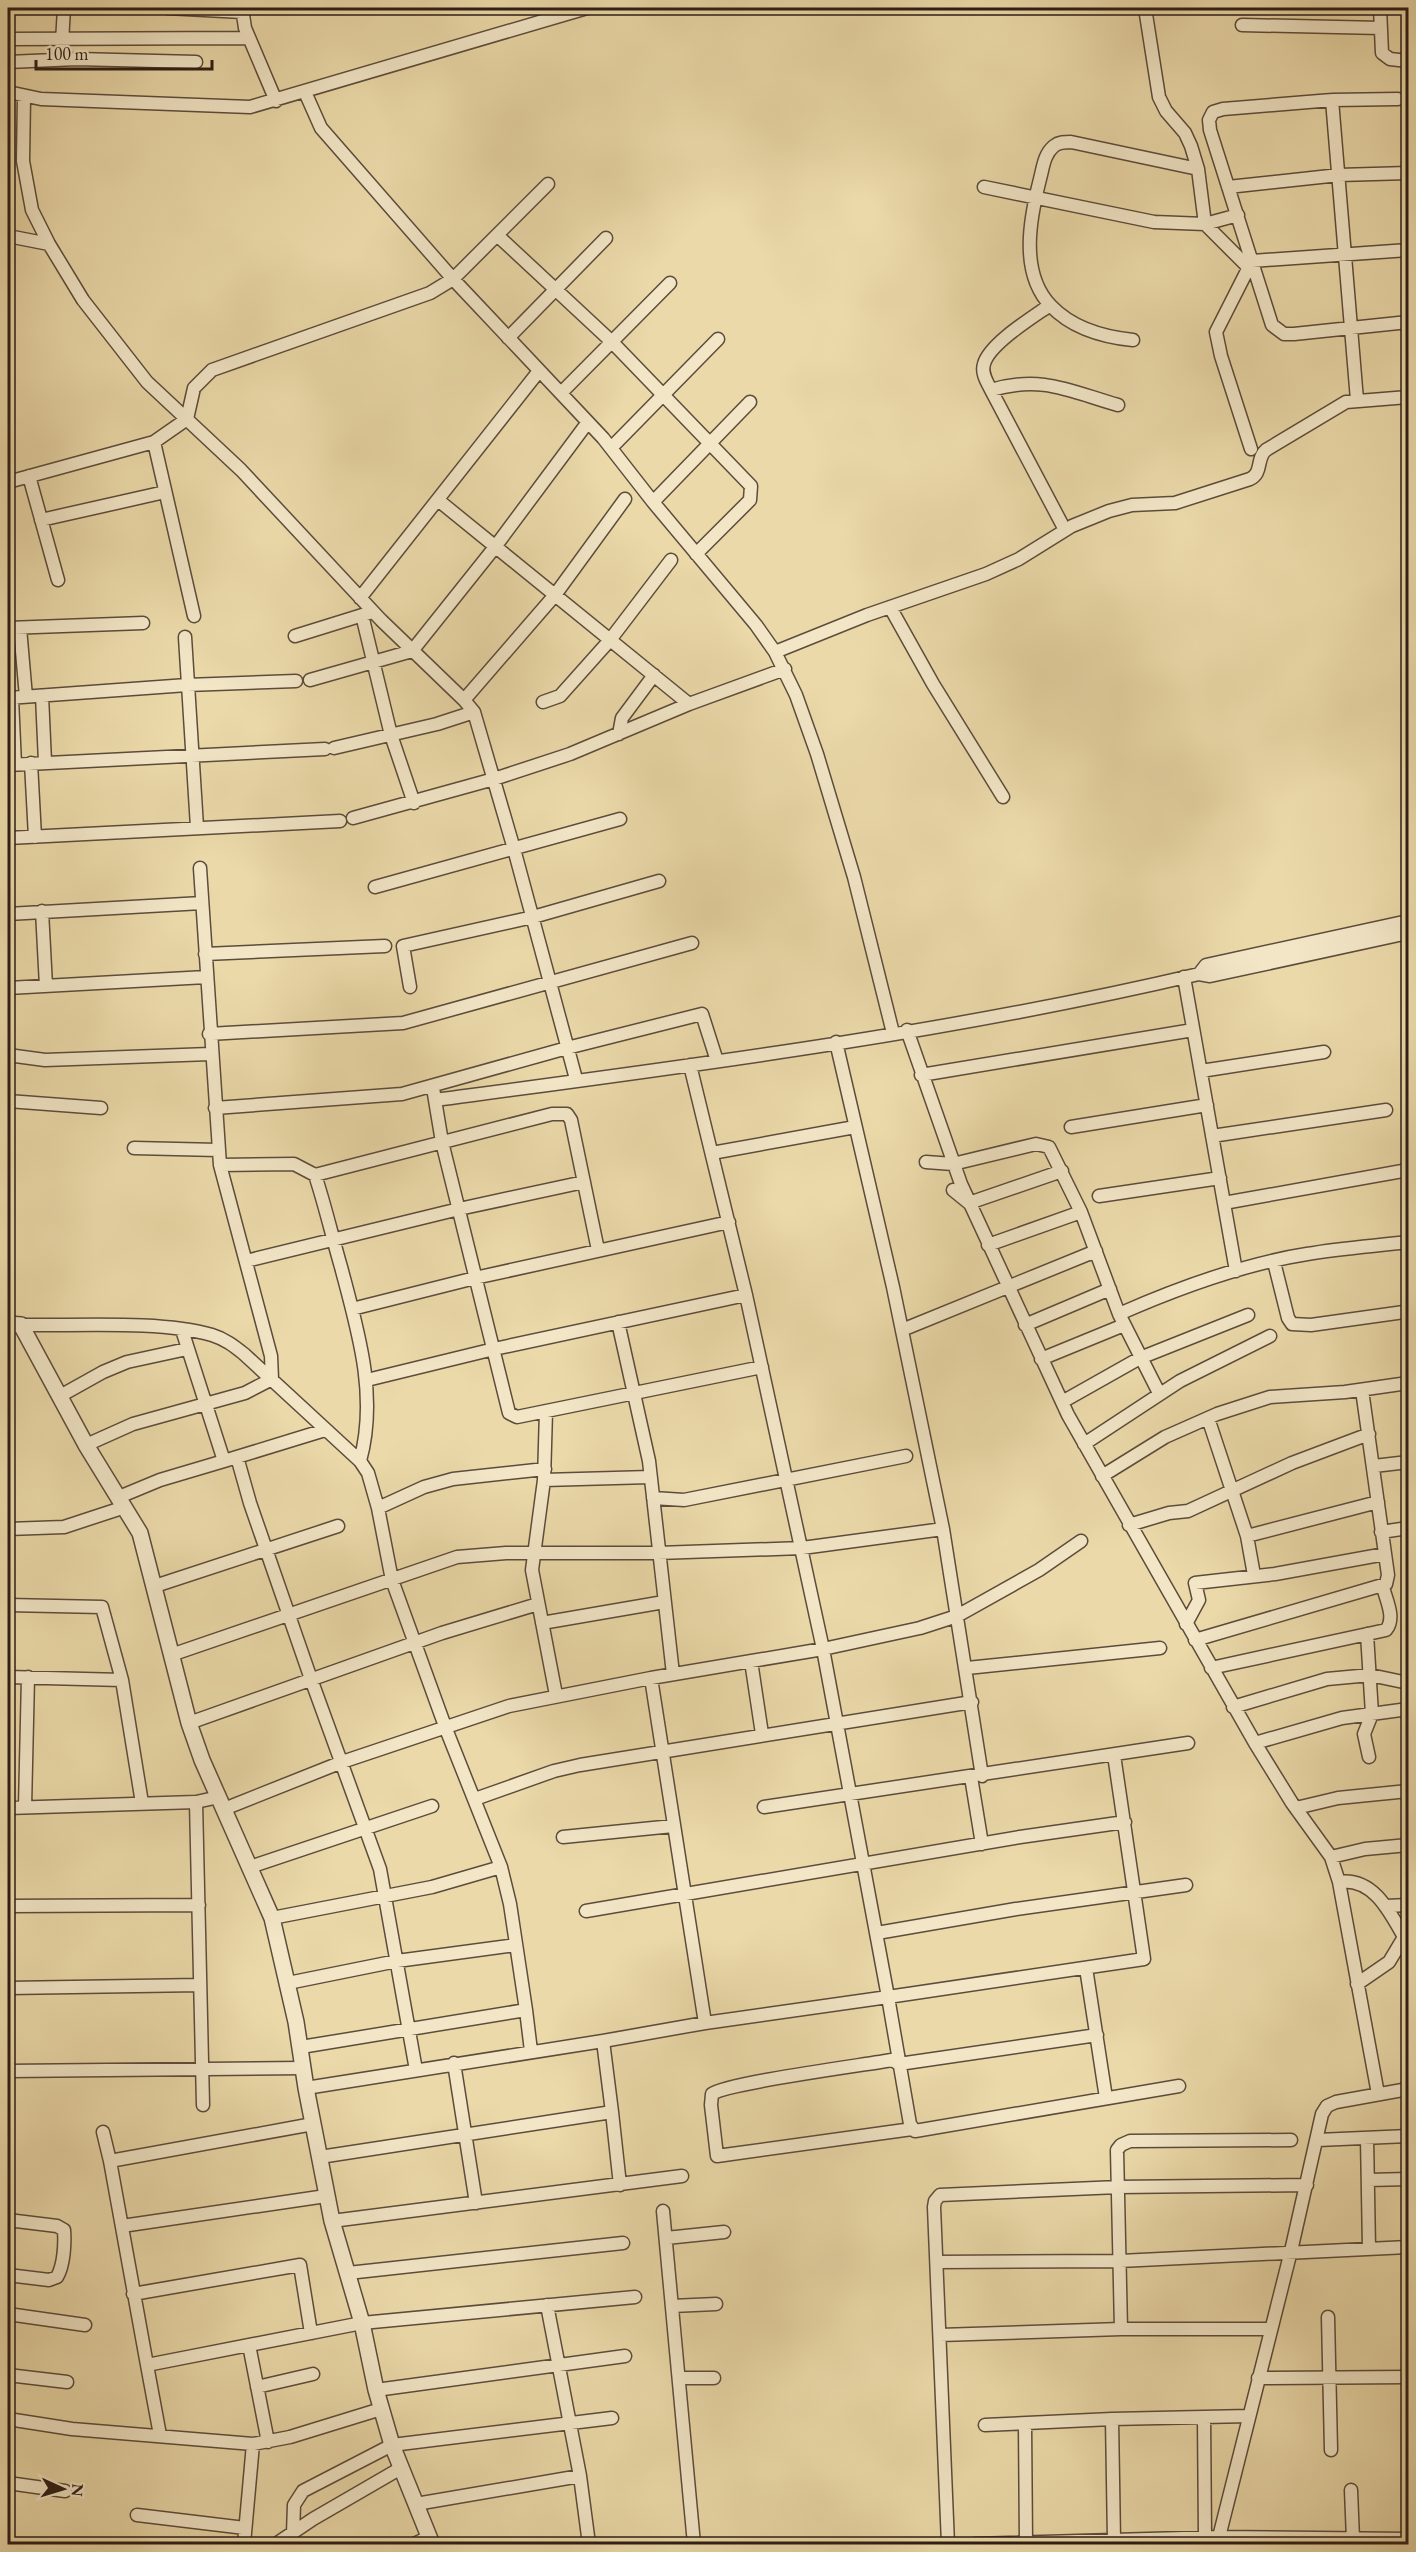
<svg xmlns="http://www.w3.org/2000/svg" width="1416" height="2552" font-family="'EB Garamond',serif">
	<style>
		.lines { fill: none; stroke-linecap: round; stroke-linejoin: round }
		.minor-casing { stroke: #5c4c3b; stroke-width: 15 }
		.tertiary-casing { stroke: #5c4c3b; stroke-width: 18 }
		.minor { stroke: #f2e6c7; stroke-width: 12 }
		.tertiary { stroke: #f2e6c7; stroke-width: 15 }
	</style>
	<rect width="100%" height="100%" fill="#ebd9a9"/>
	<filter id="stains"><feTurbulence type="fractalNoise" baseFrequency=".00333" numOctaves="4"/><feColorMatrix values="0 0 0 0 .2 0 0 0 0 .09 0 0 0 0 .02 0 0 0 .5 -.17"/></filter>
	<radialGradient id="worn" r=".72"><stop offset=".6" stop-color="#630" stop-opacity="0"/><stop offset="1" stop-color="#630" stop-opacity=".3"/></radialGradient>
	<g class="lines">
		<g class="minor-casing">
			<path id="minor" d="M167 8 242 12
				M242 8 245 28 276 101
				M1145 8 1159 97 1166 111 1185 133 1191 146 1198 169 1205 224 1248 267
				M1380 8 1382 53 1390 59 1408 61
				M1242 25 1381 28
				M8 39 249 38
				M61 59 64 8
				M8 62 77 59 196 62
				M8 92 41 99 250 107 587 8
				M305 92 321 128 453 279 603 438 653 502 756 625 775 652 796 695 817 754 854 877 893 1033
				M24 97 23 161 32 210 49 244 83 300 147 382 241 470 381 620 464 700 474 712 514 849 576 1079
				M1398 99 1332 100 1223 109 1213 112 1209 120 1210 130 1272 325 1284 334H1294L1408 322
				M1332 100 1357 400
				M984 187 1154 222 1205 224 1238 215
				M1228 187 1339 175 1408 173
				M497 235 612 342 751 486 750 500 696 554
				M8 236 49 244
				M1050 305C1033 317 989 344 984 364 981 373 987 382 991 390L1065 530
				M508 338 606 238
				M1133 340C1103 337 1073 329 1051 306 1019 273 1030 218 1040 179 1043 168 1044 154 1054 146 1059 142 1065 142 1071 142L1198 169
				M991 390C1042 375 1069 391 1118 405
				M561 393 670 283
				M154 442 194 616
				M611 448 718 339
				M1251 449 1221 356 1216 332 1252 261 1408 250
				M29 476 58 580
				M8 482 154 442 187 419 194 388 212 370 430 293 453 279 548 184
				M438 500 689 704
				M653 502 750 402
				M41 520 165 492
				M360 598 539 371
				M890 607 933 684 1003 797
				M362 615 391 735 414 803
				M8 628 143 623
				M20 628 26 697
				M295 636 369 613
				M185 637 197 827
				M775 652 867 615 986 574 1019 559 1072 526 1109 511 1132 505 1175 503 1250 479C1263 473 1256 458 1266 450L1346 402 1408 397
				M310 680 412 651 495 547 588 422
				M42 696 45 762
				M8 698 187 685 296 681
				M12 698 15 765
				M464 700 555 595 625 499
				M543 702 560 696 610 640 671 560
				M619 734 622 718 654 675
				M334 748 437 724 474 712
				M31 763 35 837
				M8 765 325 749
				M353 818 494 779 570 754 689 704 785 669
				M8 838 340 821
				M375 887 620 819
				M42 911 46 986
				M8 914 202 903
				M205 954 385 946
				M1199 974 1206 965 1408 921
				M1184 977 1236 1271
				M410 987 403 946 533 917 659 881
				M8 988 206 977
				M907 1030 961 1184 1068 1415 1255 1743 1292 1803 1331 1857 1339 1882 1378 2094
				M209 1034 403 1023 692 943
				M836 1042 893 1287 943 1529 982 1776
				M8 1055 45 1060 210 1054
				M690 1065 746 1295 823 1649 888 1997 1144 1959 1114 1755
				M1201 1071 1324 1052
				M921 1075 1193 1030
				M433 1088 442 1142 509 1413 517 1417 762 1367
				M435 1100C690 1066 948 1033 1199 974L1210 976 1408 933
				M8 1101 101 1108
				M215 1108 402 1094 567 1048 702 1014 717 1061
				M1071 1127 1207 1105
				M1212 1136 1386 1110
				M134 1148 218 1150
				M712 1153 855 1127
				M926 1162 953 1164 1036 1144 1049 1147 1081 1212 1119 1314 1159 1393
				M220 1165 294 1164 315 1175C325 1205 332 1236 341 1267 358 1331 378 1396 360 1461
				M315 1175 552 1114H567L571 1120 598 1250
				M953 1190 969 1203 1062 1171
				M1099 1196 1220 1178
				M1224 1203 1408 1170
				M988 1245 1081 1212
				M246 1261 459 1209 584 1182
				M1274 1262 1288 1318 1292 1324 1311 1325 1404 1312
				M352 1309 475 1278 729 1222
				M1119 1314C1178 1288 1243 1264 1307 1254 1341 1248 1375 1246 1408 1242
				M618 1322 649 1461 673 1674
				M21 1325C76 1326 161 1320 212 1335 225 1339 234 1346 244 1354L360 1461 368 1473 378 1508 392 1580 446 1729 501 1867 510 1904 526 2010
				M1025 1325 1110 1289
				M182 1330 224 1461 237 1457 250 1503 311 1679 380 1869 416 2070
				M902 1330 1096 1251
				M1041 1359 1124 1325
				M367 1380 494 1349 746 1295
				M60 1396 103 1372 127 1362 187 1349
				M1062 1402 1140 1358 1248 1315
				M546 1411 544 1480 532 1570 556 1695
				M1208 1418 1247 1536 1254 1575
				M1084 1444 1180 1381 1270 1336
				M86 1445 133 1424 245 1393 272 1379 271 1356 220 1165 200 868
				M237 1457 325 1430
				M1374 1466 1408 1462
				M1102 1476 1165 1437 1217 1414 1270 1397 1345 1392 1408 1383
				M544 1480 650 1477
				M119 1497 160 1480 224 1461
				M653 1498 684 1500 906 1456
				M378 1508 424 1487 453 1479 545 1469
				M1129 1525 1169 1513 1188 1511 1292 1463 1369 1434
				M8 1529 64 1527 125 1507
				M1381 1532 1408 1528
				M1247 1536 1378 1502
				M155 1586 338 1526
				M8 1605 102 1607 122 1680 142 1803
				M542 1623 664 1602
				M1186 1624 1199 1600 1195 1583 1275 1574 1385 1554
				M1367 1634 1372 1714 1364 1734 1369 1757
				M1195 1640 1386 1584 1388 1575 1362 1390
				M171 1655 457 1557 506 1553H658L802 1548 943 1529
				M751 1661 762 1734
				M967 1668 1160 1648
				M1211 1668 1386 1630C1396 1618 1386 1600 1383 1587
				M8 1677 122 1680
				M651 1678 705 2023
				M1233 1707 1327 1679 1370 1675 1408 1683
				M189 1723 442 1633 538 1604
				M1255 1743 1342 1718 1408 1709
				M971 1777 982 1844
				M475 1799 554 1771 580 1765 972 1702
				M196 1802 203 2105
				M25 1807 28 1677
				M764 1807 1188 1743
				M8 1808 196 1802 219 1797
				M1296 1808 1338 1798 1408 1791
				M224 1809 342 1762 509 1706 651 1678 823 1649 920 1628 957 1616 1039 1570 1081 1541
				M563 1837 673 1826
				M1331 1857 1365 1849 1408 1845
				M250 1867 432 1806
				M1339 1882C1376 1877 1392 1917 1408 1944
				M8 1906 199 1905
				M1386 1906 1408 1905
				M586 1911 1020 1837 1125 1822
				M272 1918 432 1887 501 1867
				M877 1933 1016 1909 1186 1885
				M1086 1968 1106 2098
				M288 1983 397 1961 516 1945
				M1357 1984 1389 1962 1404 1937
				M8 1988 200 1985
				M603 2041 705 2023 888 1997 910 2124 915 2131 1179 2086
				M301 2047 526 2010 531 2051
				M454 2063 476 2203
				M8 2071 303 2068
				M306 2088 603 2041 612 2112
				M313 2124 110 2161 147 2365 362 2323 635 2297
				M912 2129 717 2156 711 2105 712 2094C726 2083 864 2065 892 2060L899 2064 1097 2035
				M103 2132 110 2161
				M1367 2138 1369 2248
				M1318 2140 1408 2136
				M320 2157 612 2112 620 2185
				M1368 2180 1408 2179
				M663 2211 694 2544
				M8 2220 57 2226 64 2230C65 2244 64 2265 57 2277L49 2280 8 2275
				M332 2221 682 2176
				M122 2226 326 2196
				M666 2238 724 2232
				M938 2262 1120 2261 1408 2247
				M348 2273 623 2243
				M133 2294 300 2265 311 2333
				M547 2305 580 2476 589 2544
				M672 2306 716 2304
				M8 2314 85 2325
				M1328 2317 1331 2450
				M1121 2329 1117 2150 1121 2145 1130 2141 1291 2140
				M940 2335 1121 2329H1270
				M249 2345 268 2442
				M147 2365 160 2435
				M8 2375 67 2382
				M679 2378H714
				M1258 2378 1408 2377
				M257 2387 313 2374
				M376 2390 625 2356
				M1204 2417 1205 2537
				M8 2419 72 2429 253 2444 290 2437 381 2409
				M1112 2419 1114 2541
				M1025 2424 1026 2543
				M985 2425 1112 2419 1249 2416
				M8 2483 65 2491
				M1351 2490 1353 2539
				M416 2504 580 2476
				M137 2515 245 2528
				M293 2533 294 2505 303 2491 392 2445 612 2418
				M8 2544H14
				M244 2544 253 2444
				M276 2544 313 2519 401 2468
				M414 2544 429 2537
				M948 2544 934 2207 935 2201 940 2195 1118 2187 1307 2185
				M974 2544 1219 2537 1408 2539
				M1220 2544 1219 2537 1291 2251 1322 2114 1327 2106 1336 2102 1408 2089"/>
		</g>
		<g class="tertiary-casing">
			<path id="tertiary" d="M8 1324 21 1325 86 1445 140 1533 189 1723 202 1760 272 1918 296 2022 306 2088 332 2221 362 2323 376 2390 392 2445 432 2544"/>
		</g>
		<use href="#minor" class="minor"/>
		<use href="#tertiary" class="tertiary"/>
	</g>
	<rect width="1416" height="2552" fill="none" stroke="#ebd9a9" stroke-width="30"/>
	<rect x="9" y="9" width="1398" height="2534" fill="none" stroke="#2c1d16" stroke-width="3"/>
	<rect x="15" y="15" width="1386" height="2522" fill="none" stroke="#2c1d16" stroke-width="1.5"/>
	<g transform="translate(63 2489) rotate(94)" stroke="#f2e6c7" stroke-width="4.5" paint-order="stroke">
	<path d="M0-4.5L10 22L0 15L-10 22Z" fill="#2c1d16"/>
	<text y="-9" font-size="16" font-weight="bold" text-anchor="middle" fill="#2c1d16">N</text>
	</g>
	<path d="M36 60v9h176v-9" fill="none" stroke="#2c1d16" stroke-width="3"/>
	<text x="45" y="60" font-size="18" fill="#2c1d16" stroke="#f2e6c7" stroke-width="4.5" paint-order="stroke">100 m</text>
	<rect width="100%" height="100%" filter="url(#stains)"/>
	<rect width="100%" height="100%" fill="url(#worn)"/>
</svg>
